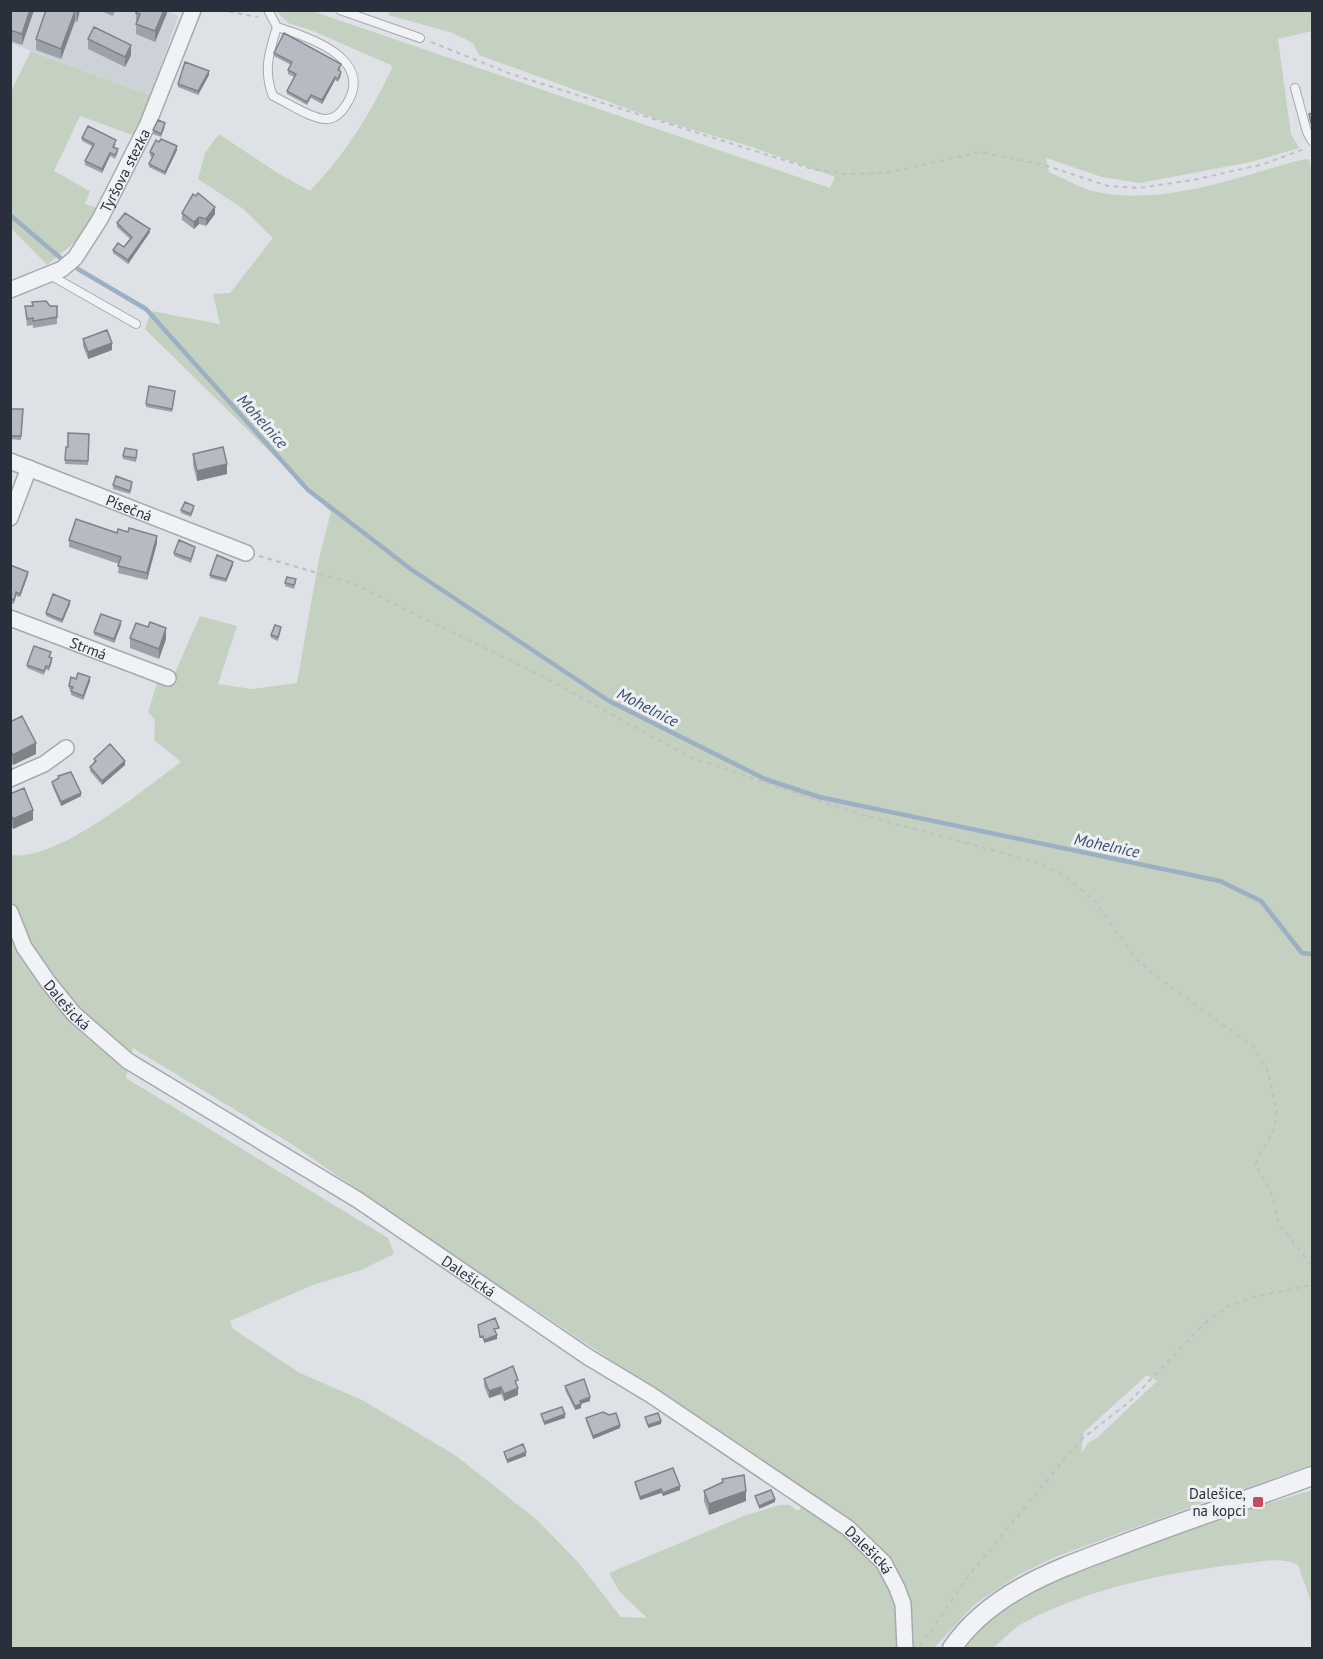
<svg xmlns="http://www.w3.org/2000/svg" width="1323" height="1659" font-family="'PT Sans',sans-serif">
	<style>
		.built { fill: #cdd1d8 }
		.green { fill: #c4d0c0; fill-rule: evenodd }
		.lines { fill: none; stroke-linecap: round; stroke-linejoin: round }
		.stream { stroke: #9cb0c4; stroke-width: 4.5 }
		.service-casing { stroke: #a4a9b0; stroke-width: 10 }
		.minor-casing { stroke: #a4a9b0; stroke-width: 18 }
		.tertiary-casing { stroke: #a4a9b0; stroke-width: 21 }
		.path { stroke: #bdc0c5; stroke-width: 2; stroke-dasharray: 4.5 4.5; stroke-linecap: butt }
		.service { stroke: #f1f2f5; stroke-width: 8 }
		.minor { stroke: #f1f2f5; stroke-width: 15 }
		.tertiary { stroke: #f1f2f5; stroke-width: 18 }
		.wall { fill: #9da1a8 }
		.shaded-wall { fill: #7f8388 }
		.building { fill: #b6bbc3; stroke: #7f8388; stroke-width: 1.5 }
		.poi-dot { fill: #c34c5f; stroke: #eef0f4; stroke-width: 2 }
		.labels { text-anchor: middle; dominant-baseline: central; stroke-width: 6; stroke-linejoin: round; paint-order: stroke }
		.street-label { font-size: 15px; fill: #29303c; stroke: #eef0f4 }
		.poi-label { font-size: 15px; fill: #29303c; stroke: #eef0f4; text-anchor: end }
		.water-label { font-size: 16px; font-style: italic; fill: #364f6d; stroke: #eef0f4 }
	</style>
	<rect width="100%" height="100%" fill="#dee2e7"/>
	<path class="built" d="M165 10 178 16 151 96 11 43 10 11Z"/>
	<path class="green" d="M390 10 1312 11V31L1278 39 1291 134 1299 148 1251 162 1140 183 1102 177 1046 158 1049 172C1063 178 1078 187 1092 191 1161 207 1234 178 1300 160L1309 159 1312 174V1465L1199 1504 1058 1556 1020 1574 975 1604 934 1648H914C915 1619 905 1578 886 1555 878 1544 867 1534 857 1524L429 1239 290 1143 133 1048 126 1078 388 1238 394 1254 361 1270 313 1285 230 1321 233 1329 300 1373 362 1400 455 1455 537 1520 577 1561 621 1617 647 1618 619 1591 609 1573 746 1515 780 1505H789L798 1511 804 1504C867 1543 899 1570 901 1648H11V855C57 862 143 790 181 762L154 740 155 720 148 712 157 683 169 686 200 616 237 626 218 684 252 689 297 683 319 558 331 512 145 329 151 311 220 324 213 294 230 293 273 238 242 208 198 179 205 153 219 134 276 172 310 191C346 153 371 113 393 66L313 31 288 23 276 11H312L830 188 835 177 749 146 656 119 479 55 473 43 453 33 388 15ZM1147 1375 1157 1381 1097 1438 1088 1443 1081 1453 1084 1432Z
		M31 51 151 96 135 136 80 116 54 171 90 191 85 204 99 209 85 234 47 265 11 228 10 93Z
		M1312 1490V1605L1298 1565C1281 1556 1260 1562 1240 1564 1168 1572 1090 1588 1025 1622 1013 1628 1003 1640 993 1648H961L990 1617 1029 1588 1167 1534Z"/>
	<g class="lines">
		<path class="stream" d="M10 215 63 260
			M78 269 146 309 308 490 412 570 609 701 765 779 819 797 1220 881 1261 901 1302 953 1312 954"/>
		<g class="service-casing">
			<path id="service" d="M268 10 277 27C309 37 376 59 346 105 341 113 334 120 324 119 308 117 288 103 273 96 263 71 269 52 277 27
				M340 10 420 38
				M1295 88 1307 132 1312 141
				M50 275 136 324"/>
		</g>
		<g class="minor-casing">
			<g id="minor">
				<path id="s1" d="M10 290 62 269 75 258 100 219 147 126 193 10"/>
				<path id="s2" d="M10 461 246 553"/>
				<path d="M10 518 29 468"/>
				<path id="s3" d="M10 618 168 678"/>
				<path d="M10 779 44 764 66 748"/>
				<path id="s4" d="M10 912 24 947 48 982 74 1014 128 1061 358 1200 588 1357 651 1395 848 1528 884 1563 897 1588 903 1604 905 1648"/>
			</g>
		</g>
		<g class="tertiary-casing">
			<path id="tertiary" d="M952 1648C992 1590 1061 1568 1124 1544 1186 1520 1250 1499 1312 1476"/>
		</g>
		<path class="path" d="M220 10 258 17
			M431 42 511 74 812 169 845 174 887 173 979 152 1041 164 1108 186 1139 188 1193 180 1264 164 1304 149
			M259 556 352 583 540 675 690 757 856 813 1039 863 1062 874 1094 900 1136 959 1153 974 1254 1047 1268 1072 1277 1112 1274 1130 1255 1164 1271 1192 1279 1224 1312 1266
			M920 1646 970 1574 1062 1462 1083 1438 1128 1403 1205 1323 1227 1307 1254 1297 1312 1285"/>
		<use href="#service" class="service"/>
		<use href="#minor" class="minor"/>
		<use href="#tertiary" class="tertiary"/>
	</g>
	<path class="wall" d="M10 10H34L22 45 10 41Z
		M46 10H80L77 22 75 21 61 59 36 50V39Z
		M101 10H115L113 16 101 11Z
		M167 10V13L155 42 136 34V13Z
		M88 39 131 55 125 67 88 49Z
		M274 53 341 68 339 71 341 76 338 82 335 80 322 104 311 98 307 105 287 94V91L294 77 288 74V70L291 65 274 56Z
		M209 75 198 95 178 87V84Z
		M165 127 161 137 153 134V130Z
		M82 138 116 144 114 147 118 152 115 159 110 156 102 173 85 165V161L92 146 82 141Z
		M177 150 165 175 149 167V164L152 157 150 156V152Z
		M182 213 215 214 206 226 199 224 194 229 182 220Z
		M117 223 150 232 128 264 113 253V250L124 247 130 239 117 227Z
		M25 306H57V324L33 328V325L27 326Z
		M83 339 112 350 88 359 83 346Z
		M175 394 172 412 146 407V404Z
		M10 409H23L21 440 10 439Z
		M89 434 88 465 65 464 66 447H68Z
		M137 454 136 462 123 459V456Z
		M193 454 227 474 197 481 193 465Z
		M113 485 132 486 130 494 113 489Z
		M194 509 191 517 181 513V510Z
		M117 533 157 543 147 580 118 573 119 564 69 547V540Z
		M195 550 191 563 174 556V553Z
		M10 565 28 575 20 597 16 596 14 604 10 603Z
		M233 565 226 582 210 578V575Z
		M296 582 294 589 285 586V583Z
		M70 604 62 623 46 616V613Z
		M121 625 114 643 94 635V632Z
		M281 630 278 641 271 638V635Z
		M130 638 166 639 159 659 130 648Z
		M51 656 50 658 52 662 49 671 46 669 44 675 27 668V665Z
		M76 679 90 681 83 700 71 695V690L69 689V686Z
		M10 722 36 754 13 765 10 760Z
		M94 759 125 765 102 785 90 771V767L94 763Z
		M58 776 81 796 61 806 52 785V782L58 779Z
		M10 794 33 820 13 829 10 823Z
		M484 1379 518 1387V1395L504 1401 501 1394 489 1398 484 1386Z
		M565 1386 590 1401 581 1404V1408L575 1410 565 1390Z
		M586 1418 620 1428 593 1439 586 1421Z
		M722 1479 746 1501 709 1515 704 1501V1491L722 1483Z
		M635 1482 680 1490 663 1496 661 1493 640 1500 635 1485Z"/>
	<path class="shaded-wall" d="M30 10H34L22 45V34Z
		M77 10H80L77 22Z
		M164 10H167V13L155 42V31Z
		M75 11V21L61 59V49Z
		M131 45V55L125 67V57Z
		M209 71V75L198 95V91Z
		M335 77V80L322 104V100Z
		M177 146V150L165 175V172Z
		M110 153V156L102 173V169Z
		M215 207V214L206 226V219Z
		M199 217V224L194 229V222Z
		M150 229V232L128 264V260Z
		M112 343V350L88 359V352Z
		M227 464V474L197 481V471Z
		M157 536V543L147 580V573Z
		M233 562V565L226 582V579Z
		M28 572V575L20 597V594Z
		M70 601V604L62 623V620Z
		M121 621V625L114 643V639Z
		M166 628V639L159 659V649Z
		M90 677V681L83 700V696Z
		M36 743V754L13 765V755Z
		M125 761V765L102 785V781Z
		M81 793V796L61 806V802Z
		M33 810V820L13 829V819Z
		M497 1335V1339L484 1343V1340Z
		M501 1387V1394L489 1398V1391Z
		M518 1388V1395L504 1401V1394Z
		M590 1397V1401L580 1404V1401Z
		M581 1404V1408L575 1410V1406Z
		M565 1414V1418L544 1425V1422Z
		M661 1421V1424L648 1428V1425Z
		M620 1425V1428L593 1439V1436Z
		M526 1452V1456L507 1463V1460Z
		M680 1486V1490L663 1496V1493Z
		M661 1489V1493L640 1500V1497Z
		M746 1491V1501L709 1515V1504Z
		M775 1499V1502L759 1509V1506Z"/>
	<path class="building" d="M10 10H30L22 34 10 30Z
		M46 10H77V12L75 11 61 49 36 39Z
		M137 10H164L155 31 136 24 140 14 136 13Z
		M94 27 131 45 125 57 88 39Z
		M284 33 341 64 338 70 341 72 338 79 335 77 322 100 311 95 307 102 287 91 296 74 288 70 292 62 274 53Z
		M185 62 209 71 198 91 178 84Z
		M1312 113V123H1311L1309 114Z
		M158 120 165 123 161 134 153 130Z
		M88 126 116 140 113 147 118 149 115 155 110 153 102 169 85 161 94 144 82 138Z
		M161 139 177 146 165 172 149 164 154 154 150 152 156 140 159 142Z
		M198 193 215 207 206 219 199 217 194 222 182 213 193 194 196 196Z
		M125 213 150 229 128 260 113 250 118 243 124 247 132 237 117 223Z
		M46 301 50 306H57V317L33 321V318L27 319 25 306H33L32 302Z
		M107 330 112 343 88 352 83 339Z
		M149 386 175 391 172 409 146 404Z
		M10 409H23L21 436H10Z
		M68 433 89 434 88 461 65 460 66 447H68Z
		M223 447 227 464 197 471 193 454Z
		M125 448 137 450 136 458 123 456Z
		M116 476 132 482 130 491 113 485Z
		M185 502 194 506 191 514 181 510Z
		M76 519 117 533 118 529 128 532 129 528 157 536 147 573 118 566 121 557 69 540Z
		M179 540 195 547 191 559 174 553Z
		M217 555 233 562 226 579 210 575Z
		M10 565 28 572 20 594 16 592 14 600 10 599Z
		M287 577 296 579 294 585 285 583Z
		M53 594 70 601 62 620 46 613Z
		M101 614 121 621 114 639 94 632Z
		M150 622 166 628 159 649 130 638 136 623 148 627Z
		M275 625 281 627 278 637 271 635Z
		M34 646 51 652 49 657 52 658 49 667 46 666 44 671 27 665Z
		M78 673 90 677 83 696 71 691 73 687 69 686 71 677 76 679Z
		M22 716 36 743 13 755 10 750V722Z
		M110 744 125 761 102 781 90 767 96 761 94 759Z
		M71 772 81 793 61 802 52 782 59 778 58 776Z
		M24 788 33 810 13 819 10 813V794Z
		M495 1318 499 1328 494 1329 497 1335 484 1340 483 1336 480 1337 478 1325Z
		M513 1366 518 1380 515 1381 518 1388 504 1394 501 1387 489 1391 484 1379Z
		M584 1379 590 1397 580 1401 581 1404 575 1406 565 1386Z
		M562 1407 565 1414 544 1422 541 1414Z
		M603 1412 609 1415 616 1413 620 1425 593 1436 586 1418Z
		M658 1413 661 1421 648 1425 645 1417Z
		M523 1444 526 1452 507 1460 504 1452Z
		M673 1468 680 1486 663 1493 661 1489 640 1497 635 1482Z
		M744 1475 746 1491 709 1504 704 1491 723 1482 722 1479Z
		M771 1490 775 1499 759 1506 755 1496Z"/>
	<rect class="poi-dot" x="1252" y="1496" width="12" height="12" rx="3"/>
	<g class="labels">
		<g class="street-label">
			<text stroke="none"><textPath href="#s1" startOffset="174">Tyršova stezka</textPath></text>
			<text stroke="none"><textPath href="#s2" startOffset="128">Písečná</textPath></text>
			<text stroke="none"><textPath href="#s3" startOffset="84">Strmá</textPath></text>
			<text stroke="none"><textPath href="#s4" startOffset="110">Dalešická</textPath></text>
			<text stroke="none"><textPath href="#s4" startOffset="596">Dalešická</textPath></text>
			<text stroke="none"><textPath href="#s4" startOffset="1082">Dalešická</textPath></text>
		</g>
		<g class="poi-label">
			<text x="1246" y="1493">Dalešice,<tspan x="1246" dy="17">na kopci</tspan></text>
		</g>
		<g class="water-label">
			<text transform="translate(263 421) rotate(48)">Mohelnice</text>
			<text transform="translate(648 707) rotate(27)">Mohelnice</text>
			<text transform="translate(1107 845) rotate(12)">Mohelnice</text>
		</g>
	</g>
	<rect width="1323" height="1659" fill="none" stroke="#29303c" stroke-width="24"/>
</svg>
